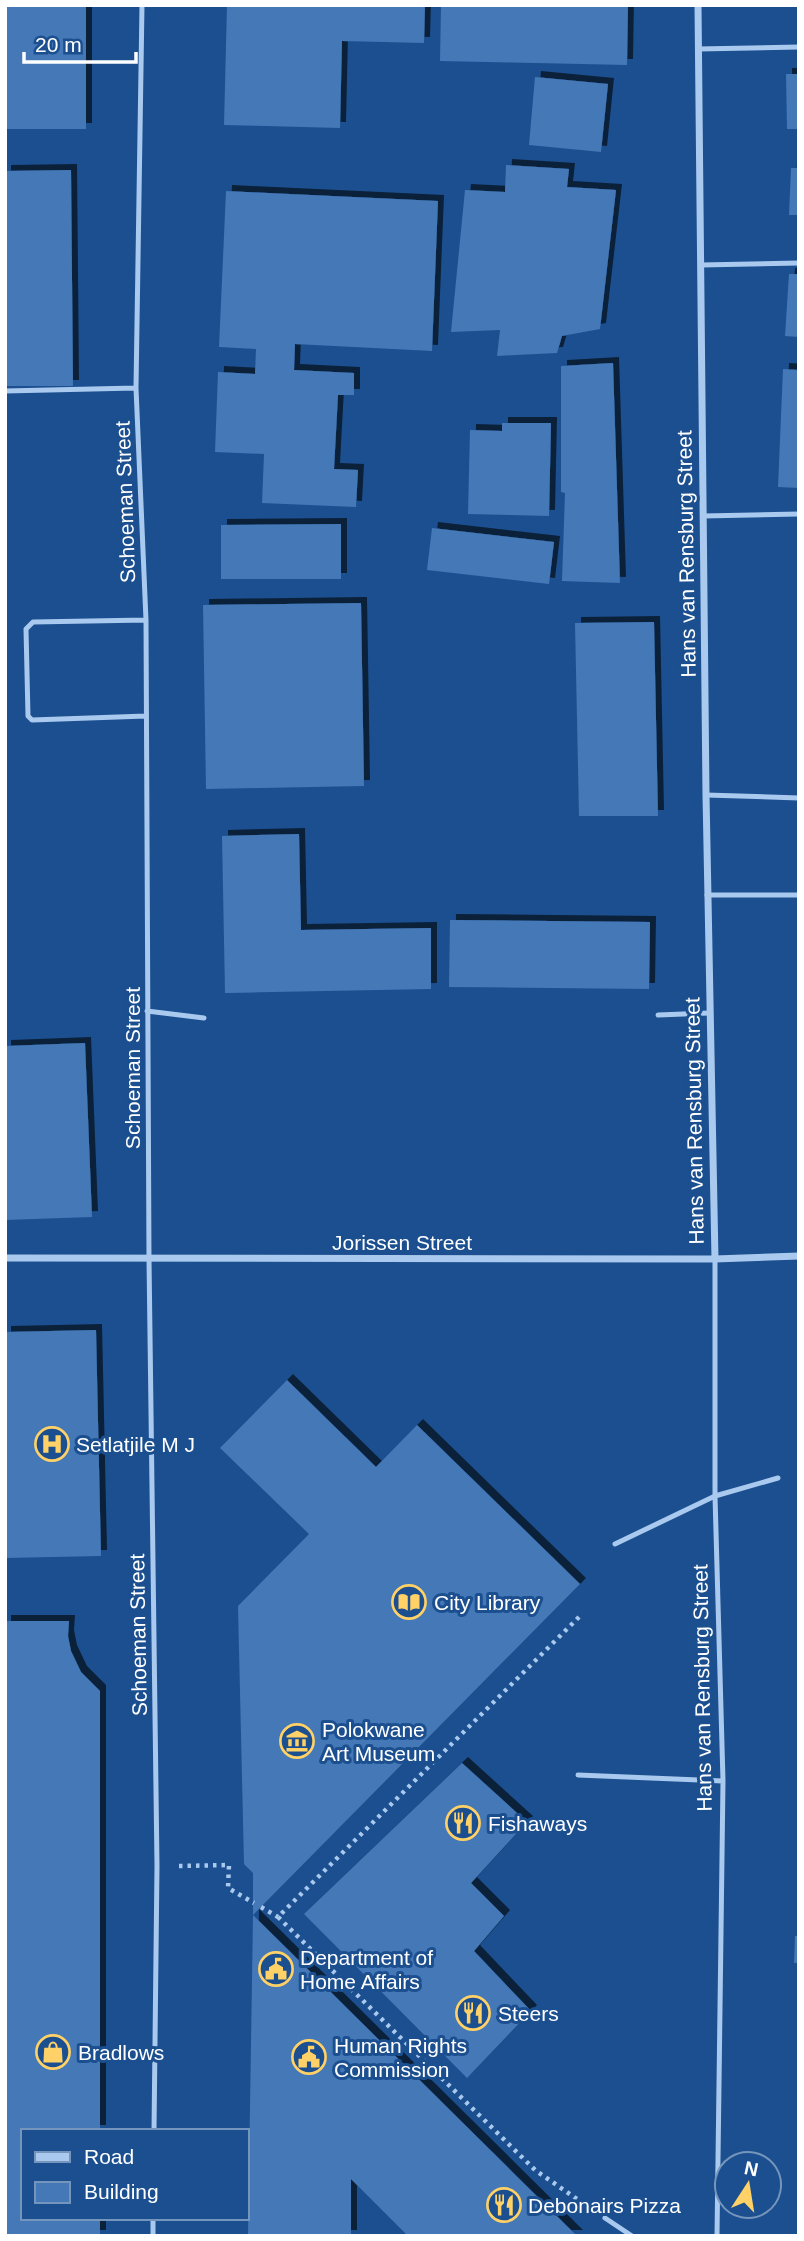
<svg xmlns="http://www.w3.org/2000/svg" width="804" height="2241" font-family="Arial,sans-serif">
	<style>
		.building { fill: #4478b7; filter: url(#shadow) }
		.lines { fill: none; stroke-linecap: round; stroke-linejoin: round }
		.path { stroke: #a9c9ee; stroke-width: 4.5; stroke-dasharray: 3.5 5; stroke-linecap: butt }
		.lane { stroke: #a9c9ee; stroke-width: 5 }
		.street { stroke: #a9c9ee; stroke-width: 7 }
		.labels { text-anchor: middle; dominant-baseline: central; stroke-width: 6; stroke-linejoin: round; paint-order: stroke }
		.street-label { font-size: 21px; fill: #fff; stroke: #1b4f8f }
		.poi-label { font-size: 21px; fill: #fff; stroke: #1b4f8f; text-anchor: start }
	</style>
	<defs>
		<filter id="shadow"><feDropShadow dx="6" dy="-6" stdDeviation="0" flood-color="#0009"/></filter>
	</defs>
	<rect width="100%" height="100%" fill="#1b4f8f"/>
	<path class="building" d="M5 5H86V129H5Z
		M227 5H425L424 43 342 41 340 128 224 125Z
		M441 5H628L627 65 440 61Z
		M786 74H799V129H787Z
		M535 77 608 84 601 152 529 145Z
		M506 165 569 169 567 187 616 190 600 329 562 336 557 353 497 356 500 330 451 332 465 190 505 192Z
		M791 168H799V215H789Z
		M71 170 73 386H5V171Z
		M226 191 438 201 432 351 295 344 294 370 354 373V395H338L334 469 358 470 356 507 262 503 264 454 215 452 218 372 255 374 256 349 219 347Z
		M789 274H799V337L785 336Z
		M613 363 620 583 562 581 565 493 561 492V366Z
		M783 369 799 370V488L778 487Z
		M502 423H551L549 516 468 514 470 430 502 431Z
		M341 524V579H221V525Z
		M432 528 554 542 549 584 427 570Z
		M361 603 364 786 206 789 203 605Z
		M654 622 658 816H579L575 623Z
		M299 834 301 930 431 928V989L225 993 222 836Z
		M450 920 650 922 649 989 449 987Z
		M85 1043 92 1217 5 1220V1046Z
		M96 1330 101 1556 5 1558V1332Z
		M287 1380 376 1467 417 1425 580 1584 253 1915V1873L244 1864 238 1606 309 1534 220 1448Z
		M5 1621H69L68 1636 71 1651 81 1672 100 1691V2131H23V2218H100V2236H5Z
		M462 1763 527 1822 471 1883 504 1916 474 1951 531 2011 467 2078 304 1914Z
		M253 1915 577 2236H408L351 2179V2236H248Z
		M795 1936H799V1963H794Z"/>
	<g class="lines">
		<path class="path" d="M579 1617 278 1917 535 2170 587 2206
			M179 1866 229 1865 228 1888 254 1903
			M261 1907 278 1917"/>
		<path class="lane" d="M142 5 136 388 146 620 149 1259 157 1866 154 2131
			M698 49 799 47
			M701 265 799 263
			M5 391 136 388
			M703 516 799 514
			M146 716 32 720 28 716 26 629 33 622 146 620
			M706 795 799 798
			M707 895H799
			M147 1011 204 1018
			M658 1015 709 1013
			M715 1259V1496L723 1781 717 2236
			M615 1544 715 1496 778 1478
			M578 1775 723 1781
			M605 2218 632 2236
			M153 2236V2218"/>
		<path class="street" d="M698 5 706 795 715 1259
			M5 1258 715 1259 799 1256"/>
	</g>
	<defs>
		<g id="hospital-ring" transform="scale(1.75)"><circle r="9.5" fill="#1b4f8f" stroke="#ffd166" stroke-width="1.5"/><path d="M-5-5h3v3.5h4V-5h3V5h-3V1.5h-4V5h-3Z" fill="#ffd166"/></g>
		<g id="library-ring" transform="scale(1.75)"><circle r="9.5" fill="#1b4f8f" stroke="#ffd166" stroke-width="1.5"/><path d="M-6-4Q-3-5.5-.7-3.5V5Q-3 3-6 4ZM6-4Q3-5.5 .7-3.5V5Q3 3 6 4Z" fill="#ffd166"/></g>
		<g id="museum-ring" transform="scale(1.75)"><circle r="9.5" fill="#1b4f8f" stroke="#ffd166" stroke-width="1.5"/><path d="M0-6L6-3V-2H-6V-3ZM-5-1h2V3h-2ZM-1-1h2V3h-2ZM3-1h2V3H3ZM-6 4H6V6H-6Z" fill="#ffd166"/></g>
		<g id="restaurant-ring" transform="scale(1.75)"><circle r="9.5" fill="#1b4f8f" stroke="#ffd166" stroke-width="1.5"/><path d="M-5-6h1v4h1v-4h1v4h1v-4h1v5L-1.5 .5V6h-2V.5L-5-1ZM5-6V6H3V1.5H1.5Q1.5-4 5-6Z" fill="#ffd166"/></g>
		<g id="civic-ring" transform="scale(1.75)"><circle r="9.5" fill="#1b4f8f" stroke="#ffd166" stroke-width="1.5"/><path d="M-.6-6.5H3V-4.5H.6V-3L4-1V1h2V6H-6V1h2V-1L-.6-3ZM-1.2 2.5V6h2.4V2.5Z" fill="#ffd166"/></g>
		<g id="shop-ring" transform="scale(1.75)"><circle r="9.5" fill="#1b4f8f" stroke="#ffd166" stroke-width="1.5"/><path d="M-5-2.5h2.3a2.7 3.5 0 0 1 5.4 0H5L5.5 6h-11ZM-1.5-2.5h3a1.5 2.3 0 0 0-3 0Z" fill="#ffd166"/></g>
	</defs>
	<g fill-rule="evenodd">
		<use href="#hospital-ring" x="52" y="1444"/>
		<use href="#library-ring" x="409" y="1602"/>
		<use href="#museum-ring" x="297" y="1741"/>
		<use href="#restaurant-ring" x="463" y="1823"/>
		<use href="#civic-ring" x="276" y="1969"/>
		<use href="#restaurant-ring" x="473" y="2013"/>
		<use href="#shop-ring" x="53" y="2052"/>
		<use href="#civic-ring" x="309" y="2057"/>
		<use href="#restaurant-ring" x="504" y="2205"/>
	</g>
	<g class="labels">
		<g class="street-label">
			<text transform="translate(125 502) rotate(-92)">Schoeman Street</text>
			<text transform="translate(686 554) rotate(-91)">Hans van Rensburg Street</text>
			<text transform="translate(132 1068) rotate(-90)">Schoeman Street</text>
			<text transform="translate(694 1121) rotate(-91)">Hans van Rensburg Street</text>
			<text x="402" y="1242">Jorissen Street</text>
			<text transform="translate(138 1635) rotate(-91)">Schoeman Street</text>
			<text transform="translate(702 1688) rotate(-91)">Hans van Rensburg Street</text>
		</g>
		<g class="poi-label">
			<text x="76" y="1444">Setlatjile M J</text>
			<text x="434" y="1602">City Library</text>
			<text x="322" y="1729">Polokwane<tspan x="322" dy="24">Art Museum</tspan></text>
			<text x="488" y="1823">Fishaways</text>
			<text x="300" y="1957">Department of<tspan x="300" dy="24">Home Affairs</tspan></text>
			<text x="498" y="2013">Steers</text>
			<text x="334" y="2045">Human Rights<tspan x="334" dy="24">Commission</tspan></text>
			<text x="78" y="2052">Bradlows</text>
			<text x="528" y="2205">Debonairs Pizza</text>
		</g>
	</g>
	<rect width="804" height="2241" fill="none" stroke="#ffffff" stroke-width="14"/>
	<rect x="21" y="2129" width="228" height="91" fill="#1b4f8f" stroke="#7695bc" stroke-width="2"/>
	<rect x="35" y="2152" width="35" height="10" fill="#a9c9ee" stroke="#7695bc" stroke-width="2"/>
	<text x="84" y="2164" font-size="21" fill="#ffffff">Road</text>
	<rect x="35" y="2182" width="35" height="21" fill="#4478b7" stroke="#7695bc" stroke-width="2"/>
	<text x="84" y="2199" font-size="21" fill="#ffffff">Building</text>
	<g transform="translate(748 2185) rotate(12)"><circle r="33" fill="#1b4f8f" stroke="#7695bc" stroke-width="2"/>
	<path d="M0-5L12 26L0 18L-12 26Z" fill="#ffd166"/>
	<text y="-10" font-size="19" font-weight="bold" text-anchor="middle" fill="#ffffff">N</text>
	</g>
	<path d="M24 52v10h112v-10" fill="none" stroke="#ffffff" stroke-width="3.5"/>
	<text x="35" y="52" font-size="21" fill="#ffffff" stroke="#1b4f8f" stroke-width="5" paint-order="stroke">20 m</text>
</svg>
